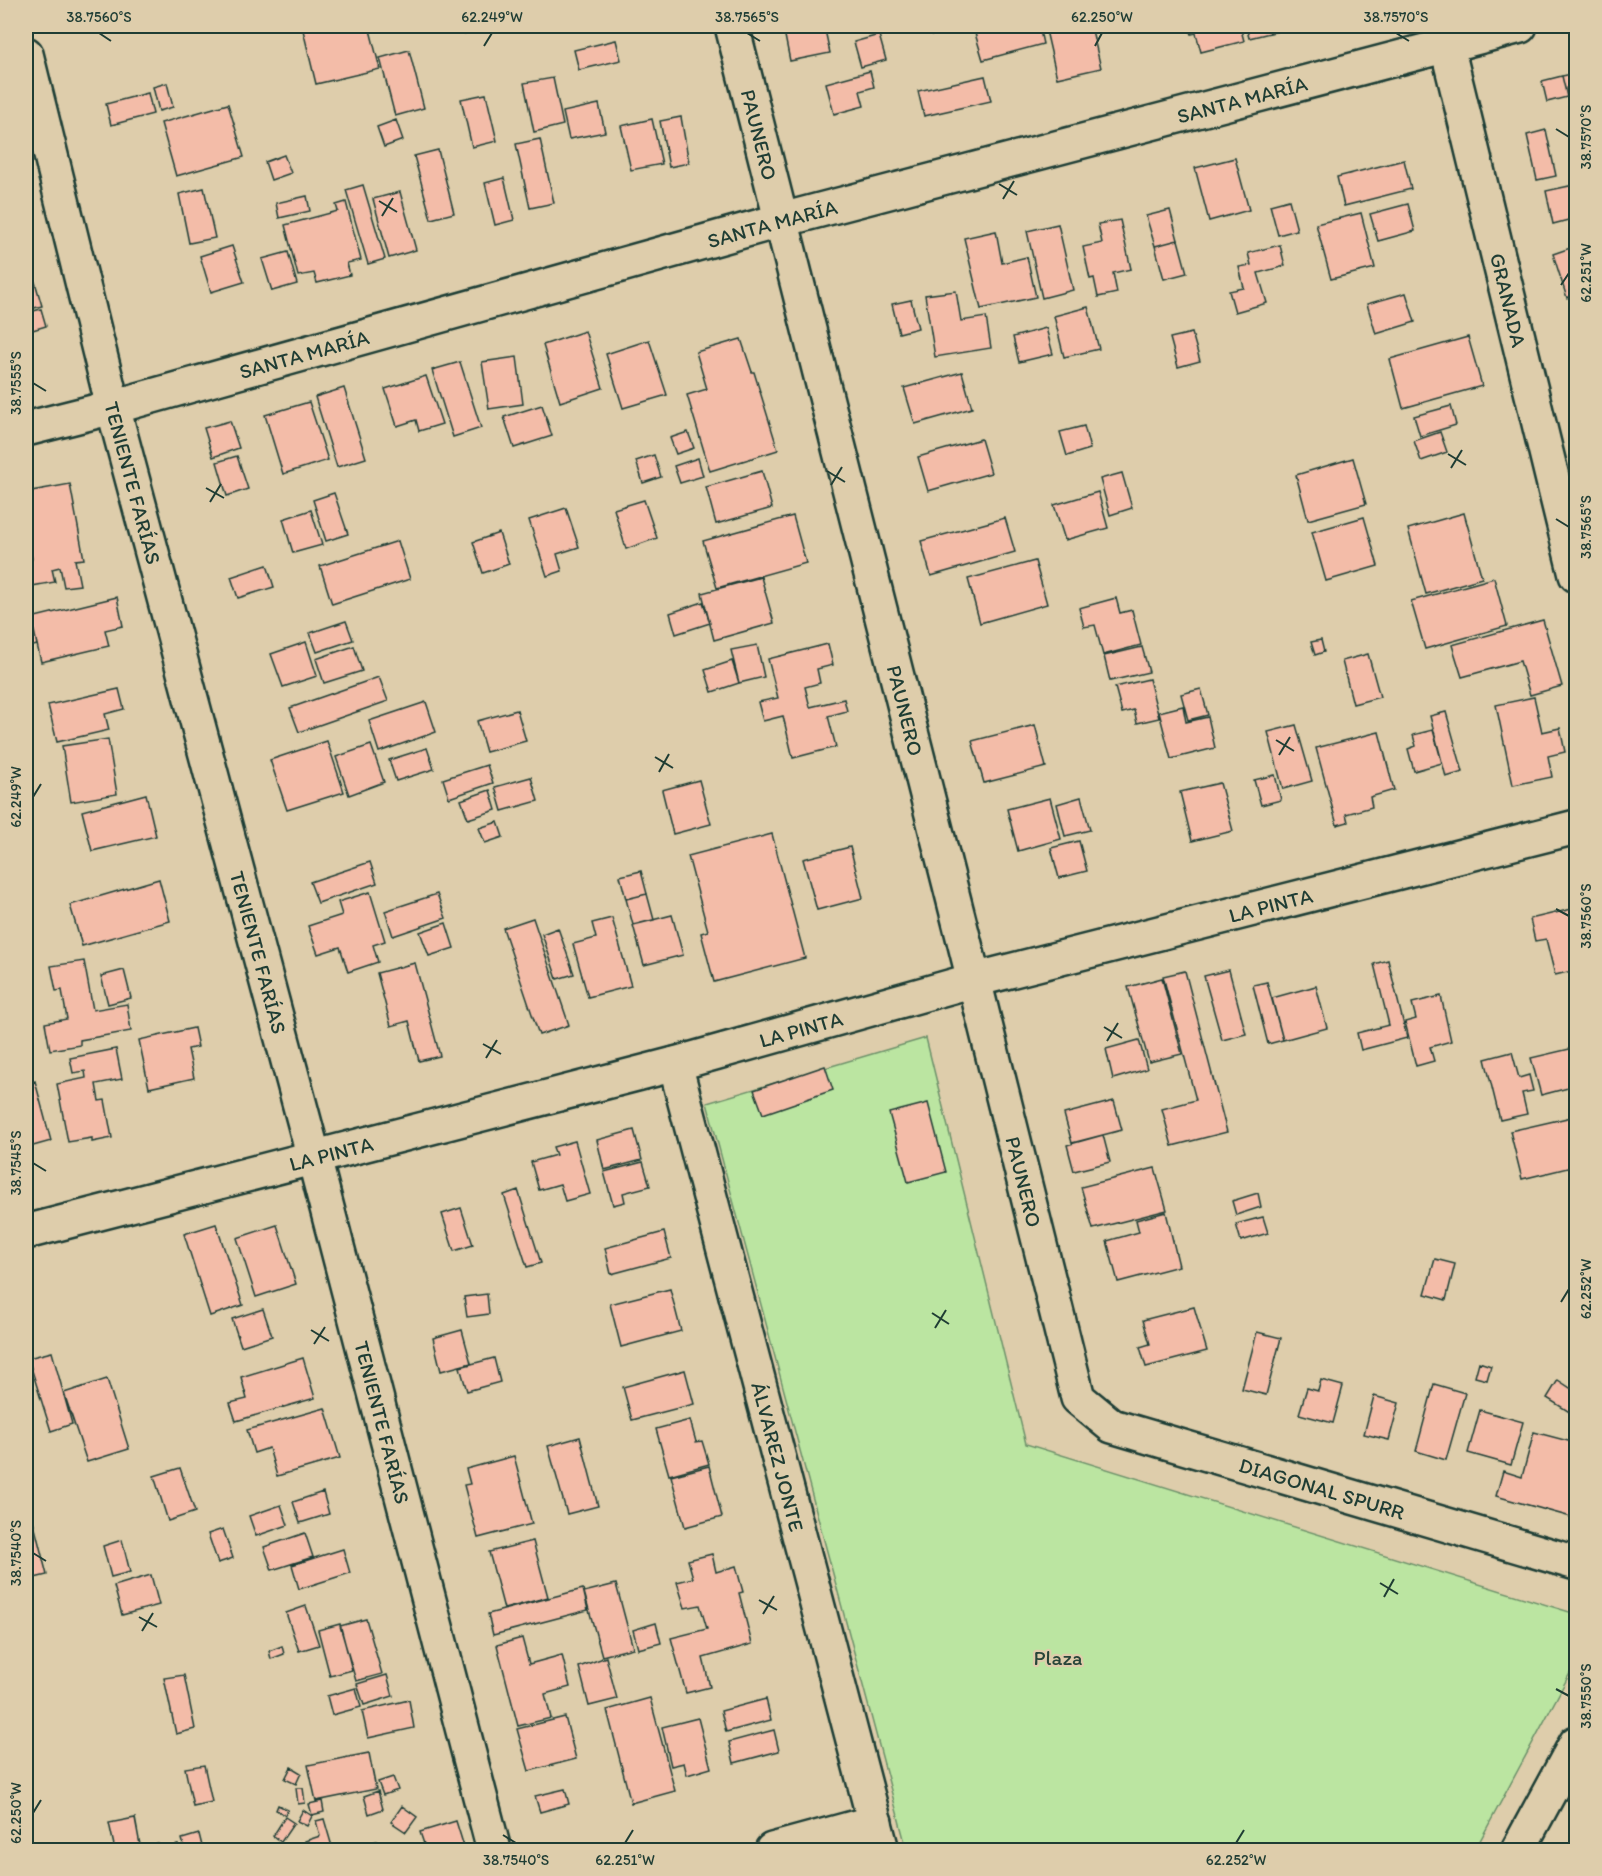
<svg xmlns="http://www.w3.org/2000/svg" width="1602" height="1876" font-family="Itim,sans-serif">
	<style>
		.green { fill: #bbe5a1; stroke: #6d916a; stroke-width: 1.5 }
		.building { fill: #f3bca8; stroke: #1f3d34; stroke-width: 1.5 }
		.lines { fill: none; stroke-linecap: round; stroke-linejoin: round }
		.street-casing { stroke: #1f3d34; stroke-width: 38 }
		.street { stroke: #decdab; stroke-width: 33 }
		.ticks { fill: none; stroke: #1f3d34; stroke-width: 2 }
		.labels { text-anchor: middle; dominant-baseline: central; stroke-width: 4.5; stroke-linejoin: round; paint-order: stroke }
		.street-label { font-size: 21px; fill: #1f3d34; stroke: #decdab }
		.park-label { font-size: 21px; fill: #274539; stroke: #decdab }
		.neatline { fill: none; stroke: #1f3d34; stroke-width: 2 }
		.ticks-label { font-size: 15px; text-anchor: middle; fill: #1f3d34 }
	</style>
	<rect width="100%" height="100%" fill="#decdab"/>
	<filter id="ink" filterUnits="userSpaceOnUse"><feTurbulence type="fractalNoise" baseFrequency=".0167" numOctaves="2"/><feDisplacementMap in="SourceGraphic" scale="12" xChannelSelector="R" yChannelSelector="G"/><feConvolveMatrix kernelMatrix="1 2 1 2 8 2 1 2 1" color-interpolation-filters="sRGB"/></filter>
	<g filter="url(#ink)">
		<path class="green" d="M926 1038 1026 1444 1576 1614V1662L1475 1850H907L707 1103Z"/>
		<path class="building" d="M302 26H369L380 69 316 84Z
			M459 26H497L462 34Z
			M783 26H838L839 28 825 30 830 53 790 61Z
			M929 26H956L957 28 932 35Z
			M990 26H1039L1043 44 983 60 974 30Z
			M1045 26H1091L1101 68 1057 78Z
			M1189 26H1240L1244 41 1201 52 1196 33 1191 34Z
			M1246 26H1269L1270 33 1249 38Z
			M1269 26H1290L1291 28 1270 33Z
			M879 35 886 60 861 67 854 42Z
			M616 40 621 60 579 70 574 50Z
			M409 50 424 108 395 116 380 58Z
			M870 71 874 87 860 91 864 106 834 114 826 83Z
			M1576 73V95L1567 97 1562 76Z
			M985 76 991 101 924 116 918 91Z
			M1562 76 1567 97 1547 102 1542 81Z
			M553 78 563 125 534 132 524 83Z
			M167 83 173 107 159 111 153 87Z
			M148 93 153 114 111 125 106 104Z
			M486 94 497 141 472 147 461 99Z
			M1576 96V126L1568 98Z
			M228 104 244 157 176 176 161 123Z
			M599 104 605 132 569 139 563 112Z
			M681 117 689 163 669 167 660 121Z
			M652 119 662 164 631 170 621 126Z
			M396 120 403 140 384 147 377 127Z
			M1546 130 1556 176 1537 180 1527 135Z
			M540 139 554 203 530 208 516 144Z
			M438 150 454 213 431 219 414 156Z
			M284 155 291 173 271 180 265 162Z
			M1235 158 1249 210 1209 221 1195 168Z
			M1404 160 1411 189 1344 206 1337 177Z
			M504 178 514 220 495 225 485 183Z
			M363 185 385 259 368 264 346 190Z
			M1574 185 1576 196V218L1553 224 1546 191Z
			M204 188 215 238 189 243 179 194Z
			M400 192 416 250 389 258 373 199Z
			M307 196 310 211 279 218 276 203Z
			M1289 200 1297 230 1278 235 1270 205Z
			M346 202 361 260 347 263 350 275 317 283 314 273 298 276 285 225 338 211 336 205Z
			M1408 204 1415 231 1378 241 1370 214Z
			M1170 210 1178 240 1155 246 1146 216Z
			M1361 213 1375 268 1331 279 1316 224Z
			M1120 220 1131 269 1113 273 1117 293 1098 297 1094 278 1090 279 1083 247 1102 243 1098 224Z
			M1058 224 1073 290 1042 298 1027 231Z
			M996 231 1002 263 1027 257 1036 297 981 309 964 238Z
			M1178 240 1187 273 1164 279 1155 246Z
			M1280 245 1285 266 1258 273 1267 303 1235 312 1229 291 1244 288 1239 267 1251 265 1248 253Z
			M232 246 244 282 211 292 200 256Z
			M1576 246V294L1567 298 1553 254Z
			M288 252 297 284 272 291 262 259Z
			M35 282 42 306 26 310V284Z
			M956 291 961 321 986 317 991 348 935 357 925 295Z
			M1406 293 1415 322 1376 334 1367 304Z
			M911 300 918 328 899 333 892 304Z
			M1088 307 1099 349 1064 357 1054 316Z
			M41 309 46 326 26 332V313Z
			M1046 328 1053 354 1019 362 1013 337Z
			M585 331 603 388 560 402 543 345Z
			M1192 333 1200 361 1178 367 1170 338Z
			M1468 337 1482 386 1403 408 1390 359Z
			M741 339 752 372H754L778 450 710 471 687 395 707 389 696 352Z
			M649 340 667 395 623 408 606 354Z
			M517 357 523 404 489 409 482 362Z
			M460 362 481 428 453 437 432 370Z
			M962 372 972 408 915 424 904 388Z
			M426 376 442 424 419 431 416 420 397 426 385 389Z
			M344 388 366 458 337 467 315 397Z
			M309 402 328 460 283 474 265 415Z
			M542 405 552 436 514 448 504 417Z
			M1451 406 1456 425 1420 436 1414 416Z
			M230 421 239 448 213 457 204 428Z
			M1084 426 1090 449 1067 456 1060 432Z
			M688 432 694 448 676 454 670 438Z
			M1440 432 1447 452 1421 461 1414 441Z
			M981 439 991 473 928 491 918 457Z
			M654 455 661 477 643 483 636 461Z
			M237 456 248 489 227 496 217 462Z
			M698 458 703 476 680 483 674 466Z
			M1353 458 1366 504 1308 520 1296 475Z
			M762 471 772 508 716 524 706 487Z
			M1122 473 1132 508 1110 515 1100 479Z
			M70 484 84 559 75 560 80 585 64 587 60 567 52 569 55 582 26 587V560L32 559 26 526V492Z
			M1098 492 1108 528 1065 540 1054 505Z
			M334 493 348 534 326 541 313 500Z
			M644 500 657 538 626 549 614 509Z
			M566 508 579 547 557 554 562 571 547 576 529 520Z
			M311 510 322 545 293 553 283 519Z
			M1464 513 1482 578 1426 594 1408 529Z
			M793 516 806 563 717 588 703 541Z
			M1364 517 1378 566 1326 581 1312 532Z
			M1005 518 1015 552 931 576 921 541Z
			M499 533 509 564 483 573 473 542Z
			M398 541 410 579 332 604 320 566Z
			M1035 561 1047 604 980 623 968 579Z
			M267 565 274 587 238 598 231 577Z
			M761 577 774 623 714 640 702 593Z
			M1494 578 1507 626 1425 649 1411 601Z
			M117 597 123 626 105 630 109 646 41 662 31 618Z
			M1116 598 1120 613 1132 610 1141 645 1103 655 1095 625 1084 627 1079 608Z
			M703 602 710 623 676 634 670 613Z
			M1543 620 1562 686 1530 695 1520 661 1462 677 1452 645Z
			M346 621 353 640 317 652 310 633Z
			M33 626 37 645 26 648V627Z
			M1321 640 1324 652 1315 655 1311 642Z
			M306 642 317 676 283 687 271 654Z
			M828 644 833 665 817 669 820 683 805 687 810 707 844 699 847 711 828 716 836 747 793 758 783 716 763 721 758 702 778 698 768 659Z
			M757 645 764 677 739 683 731 650Z
			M354 646 362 671 324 683 316 659Z
			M1142 647 1149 672 1110 681 1104 656Z
			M1368 654 1380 697 1353 704 1342 661Z
			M732 661 739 683 712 692 705 670Z
			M379 677 388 701 299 732 290 708Z
			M1149 679 1159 718 1137 723 1134 710 1122 713 1115 687Z
			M119 689 124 709 105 714 109 730 57 742 48 705Z
			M1201 689 1208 715 1188 720 1181 694Z
			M1534 697 1542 732 1560 728 1565 752 1548 756 1552 777 1513 785 1496 705Z
			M426 702 436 732 379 752 369 721Z
			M1183 706 1186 722 1208 717 1215 748 1171 759 1159 712Z
			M517 710 526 741 486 752 477 721Z
			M1446 712 1463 772 1446 777 1430 716Z
			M1035 725 1046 767 984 783 972 741Z
			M1296 725 1312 781 1283 789 1268 732Z
			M1433 730 1442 763 1414 771 1408 749 1416 746 1413 735Z
			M1379 732 1394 790 1370 797 1372 807 1346 814 1348 822 1337 825 1316 748Z
			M108 739 117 794 71 802 62 746Z
			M327 741 344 792 287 810 270 760Z
			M371 745 384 782 349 795 336 757Z
			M427 748 434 769 396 781 389 760Z
			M487 765 493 783 449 798 443 779Z
			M1275 775 1281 800 1261 805 1254 780Z
			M531 777 538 801 502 811 495 787Z
			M699 780 711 824 673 834 662 790Z
			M1220 783 1233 831 1192 841 1180 792Z
			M490 790 496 810 468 819 461 800Z
			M146 794 156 836 92 851 82 811Z
			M1081 797 1090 830 1065 836 1057 804Z
			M1050 798 1061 839 1018 851 1007 809Z
			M498 822 503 837 485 843 479 828Z
			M772 834 805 958 714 982 701 933 708 931 688 856Z
			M1079 841 1087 871 1059 878 1051 848Z
			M850 847 863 898 817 910 803 859Z
			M370 862 377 883 318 903 310 882Z
			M641 871 647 894 626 899 620 876Z
			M159 879 170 921 82 946 70 905Z
			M370 892 385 941 373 945 378 962 348 972 340 947 318 954 308 926 342 915 338 902Z
			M437 894 446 918 393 936 385 911Z
			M647 894 654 920 633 925 626 899Z
			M1576 908V970L1555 975 1546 939 1535 941 1530 919Z
			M672 915 683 955 644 965 633 925Z
			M533 918 569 1025 539 1035 503 928Z
			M612 918 631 986 588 997 573 944 596 938 592 923Z
			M446 923 454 948 429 956 420 932Z
			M558 928 574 974 557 979 542 934Z
			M1388 960 1407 1038 1361 1050 1357 1033 1389 1025 1374 964Z
			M84 961 93 1010 127 1004 131 1031 80 1040V1045L50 1050 45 1023 67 1019 62 990 56 991 51 966Z
			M415 963 440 1056 419 1061 409 1021 391 1026 377 973Z
			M124 970 131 998 108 1004 101 976Z
			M1229 970 1246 1034 1222 1040 1204 976Z
			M1185 971 1227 1132 1172 1146 1162 1109 1196 1100 1163 976Z
			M1162 978 1182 1054 1149 1062 1128 987Z
			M1267 982 1283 1040 1268 1044 1253 985Z
			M1316 986 1327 1028 1283 1040 1272 998Z
			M1441 996 1451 1041 1430 1047 1434 1061 1416 1066 1405 1022 1416 1019 1412 1003Z
			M194 1028 198 1047 188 1049 194 1078 149 1088 139 1040Z
			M1576 1035V1086L1541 1095 1531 1058 1574 1048 1572 1037Z
			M1139 1040 1147 1069 1113 1079 1106 1049Z
			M116 1049 122 1079 96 1084 99 1101 105 1100 112 1138 92 1142V1138L68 1142 57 1084 86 1078 85 1071 73 1073 70 1058Z
			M1512 1052 1519 1078 1529 1075 1533 1091 1522 1093 1527 1114 1500 1120 1485 1059Z
			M825 1066 833 1090 763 1114 754 1090Z
			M35 1081 51 1141 26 1148V1084Z
			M1114 1101 1122 1130 1072 1143 1064 1114Z
			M928 1103 946 1172 908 1182 889 1113Z
			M1576 1116V1166L1522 1179 1510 1131Z
			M634 1130 642 1160 604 1170 597 1140Z
			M1103 1135 1110 1162 1074 1171 1067 1145Z
			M575 1141 590 1194 565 1201 560 1184 539 1190 531 1162 556 1155 553 1147Z
			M643 1162 650 1186 623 1193 625 1202 613 1205 604 1172Z
			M1155 1168 1167 1210 1093 1229 1081 1187Z
			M518 1190 541 1263 527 1267 504 1195Z
			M1258 1193 1261 1207 1236 1215 1232 1201Z
			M461 1208 473 1245 454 1251 442 1214Z
			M1166 1212 1179 1266 1118 1282 1107 1241 1139 1232 1136 1220Z
			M1263 1217 1268 1233 1241 1241 1236 1224Z
			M216 1224 243 1305 210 1316 184 1234Z
			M277 1225 296 1284 256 1297 237 1238Z
			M664 1232 671 1258 611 1274 605 1248Z
			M1435 1259 1455 1264 1446 1300 1425 1294Z
			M670 1289 681 1331 621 1347 610 1304Z
			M487 1294 489 1314 467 1317 464 1297Z
			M1194 1307 1207 1351 1146 1367 1140 1347 1150 1344 1143 1320Z
			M263 1309 272 1336 241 1346 232 1319Z
			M462 1330 471 1363 441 1371 433 1338Z
			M1257 1332 1281 1338 1266 1395 1242 1389Z
			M52 1352 72 1424 51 1431 28 1358Z
			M303 1358 315 1398 236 1421 230 1403 247 1399 241 1377Z
			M494 1358 500 1382 467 1391 460 1367Z
			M1479 1362 1491 1366 1487 1380 1475 1377Z
			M685 1370 694 1404 632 1420 623 1387Z
			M107 1379 129 1449 87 1462 64 1393Z
			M1321 1380 1343 1386 1333 1423 1299 1414 1307 1388 1318 1391Z
			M1558 1380 1576 1392V1404L1571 1413 1547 1398Z
			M1434 1384 1465 1393 1446 1460 1416 1451Z
			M1374 1396 1399 1403 1389 1440 1364 1434Z
			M325 1408 340 1458 277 1476 269 1448 254 1453 247 1430Z
			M1480 1410 1523 1422 1511 1465 1468 1453Z
			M690 1420 696 1442 702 1441 709 1464 669 1475 656 1429Z
			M1534 1432 1576 1443V1497L1571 1517 1496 1496 1503 1471 1522 1477Z
			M580 1437 598 1506 567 1514 548 1446Z
			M514 1456 532 1524 478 1538 464 1485 470 1484 466 1469Z
			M709 1466 722 1517 685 1527 671 1476Z
			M180 1468 195 1512 168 1521 154 1476Z
			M323 1492 329 1514 300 1523 293 1502Z
			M26 1493 47 1575 26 1580Z
			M281 1505 288 1525 256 1536 249 1516Z
			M223 1529 233 1558 218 1563 208 1534Z
			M305 1533 313 1557 272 1570 264 1547Z
			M122 1540 130 1572 111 1577 103 1546Z
			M533 1541 548 1597 504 1609 489 1552Z
			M343 1549 350 1573 299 1589 292 1565Z
			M712 1554 716 1572 736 1566 743 1592 739 1593 752 1644 703 1658 710 1687 686 1693 671 1638 707 1629 700 1605 685 1608 677 1582 693 1578 688 1560Z
			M151 1575 159 1605 122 1615 114 1586Z
			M616 1584 633 1648 602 1656 584 1592Z
			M583 1589 588 1610 493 1635 488 1614Z
			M306 1606 319 1645 299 1651 286 1613Z
			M366 1619 382 1674 356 1681 340 1626Z
			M656 1623 661 1643 638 1649 633 1630Z
			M340 1624 352 1670 330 1676 318 1630Z
			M522 1638 529 1664 562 1655 570 1687 545 1694 551 1718 518 1726 497 1645Z
			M282 1646 284 1654 271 1659 269 1651Z
			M606 1657 617 1699 589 1706 579 1667Z
			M184 1675 195 1729 176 1734 164 1678Z
			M387 1675 393 1696 364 1705 357 1684Z
			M356 1688 361 1707 332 1715 327 1696Z
			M650 1698 675 1791 631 1803 607 1710Z
			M766 1699 771 1720 726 1732 721 1711Z
			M409 1700 414 1728 368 1738 362 1711Z
			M565 1717 576 1759 529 1771 517 1729Z
			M698 1718 711 1768 687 1775 684 1763 671 1766 662 1727Z
			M774 1730 779 1751 734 1763 729 1742Z
			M369 1753 376 1789 316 1801 308 1765Z
			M204 1765 212 1802 193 1806 185 1768Z
			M291 1767 301 1773 296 1784 285 1779Z
			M393 1777 398 1790 383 1795 378 1782Z
			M296 1788H303L305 1803 298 1804Z
			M565 1789 569 1804 540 1812 535 1796Z
			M378 1791 383 1809 369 1814 364 1796Z
			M322 1801 324 1812 312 1815 309 1804Z
			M278 1805 288 1810 285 1815 276 1810Z
			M402 1806 417 1817 406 1832 391 1822Z
			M303 1810 312 1816 307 1826 297 1821Z
			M285 1817 294 1823 281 1842 273 1836Z
			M135 1818 140 1845 115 1850 109 1823Z
			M324 1819 333 1850H308L305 1841 320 1836 316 1821Z
			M456 1821 465 1850H426L420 1832Z
			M199 1834 203 1850H185L182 1839Z
			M377 1841 380 1850H346Z
			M158 1844 160 1850H149L148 1847Z
			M178 1845 179 1850H165V1848Z"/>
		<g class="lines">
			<g class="street-casing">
				<g id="street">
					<path id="s1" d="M732 26 974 980 1078 1398 1112 1426 1576 1563"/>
					<path id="s2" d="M1442 26 1576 575"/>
					<path id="s3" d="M26 54 113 407 314 1158 494 1850"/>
					<path id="s4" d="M26 429 113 407 782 220 1520 26"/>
					<path id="s5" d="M675 1064 882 1850"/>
					<path id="s6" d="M26 1232 675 1064 974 980 1576 827"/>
					<path d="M772 1850 875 1822"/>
					<path d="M1518 1850 1576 1743"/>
				</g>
			</g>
			<use href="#street" class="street"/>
		</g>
	</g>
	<path class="ticks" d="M99 33 111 41M747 33 760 41M1396 33 1409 41M484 46 492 33M1095 46 1102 33M1556 129 1569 137M999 184 1017 195M1003 199 1014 181M379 201 397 212M382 216 393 198M1561 285 1569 273M33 383 46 391M1448 454 1466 465M1451 468 1462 450M827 471 845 482M831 485 842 467M206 488 224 498M210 502 221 484M1556 519 1569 527M1276 740 1294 751M1279 755 1290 737M655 757 673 768M659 772 669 754M33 797 41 784M1556 909 1569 916M1104 1027 1122 1038M1107 1041 1118 1023M483 1044 501 1054M486 1058 497 1040M33 1163 46 1171M1561 1302 1569 1289M932 1313 949 1324M935 1328 946 1310M311 1330 329 1341M314 1344 325 1327M33 1553 46 1561M1380 1583 1398 1594M1384 1597 1394 1579M759 1600 777 1610M763 1614 774 1596M139 1617 157 1627M142 1631 153 1613M1556 1689 1569 1696M33 1813 41 1800M503 1835 516 1843M625 1843 633 1830M1236 1843 1244 1830"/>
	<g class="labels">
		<g class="street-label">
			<text stroke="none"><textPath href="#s4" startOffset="1260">SANTA MARÍA</textPath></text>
			<text stroke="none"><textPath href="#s1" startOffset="112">PAUNERO</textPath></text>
			<text stroke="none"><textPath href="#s4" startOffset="774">SANTA MARÍA</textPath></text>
			<text stroke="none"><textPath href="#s2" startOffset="282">GRANADA</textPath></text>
			<text stroke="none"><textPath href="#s4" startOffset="288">SANTA MARÍA</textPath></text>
			<text stroke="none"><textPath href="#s3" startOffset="442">TENIENTE FARÍAS</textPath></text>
			<text stroke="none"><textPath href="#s1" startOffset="706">PAUNERO</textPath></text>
			<text stroke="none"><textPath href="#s6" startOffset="1287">LA PINTA</textPath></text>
			<text stroke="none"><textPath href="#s3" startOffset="928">TENIENTE FARÍAS</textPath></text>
			<text stroke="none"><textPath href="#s6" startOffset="801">LA PINTA</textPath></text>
			<text stroke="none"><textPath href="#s6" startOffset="315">LA PINTA</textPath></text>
			<text stroke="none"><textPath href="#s1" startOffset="1192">PAUNERO</textPath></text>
			<text stroke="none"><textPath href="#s3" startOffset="1414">TENIENTE FARÍAS</textPath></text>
			<text stroke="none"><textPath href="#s5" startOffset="406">ÁLVAREZ JONTE</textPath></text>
			<text stroke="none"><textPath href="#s1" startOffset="1678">DIAGONAL SPURR</textPath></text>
		</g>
		<g class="park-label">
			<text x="1058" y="1657">Plaza</text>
		</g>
	</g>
	<rect width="1602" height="1876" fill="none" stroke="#decdab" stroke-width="66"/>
	<rect x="33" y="33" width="1536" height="1810" class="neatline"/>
	<g class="ticks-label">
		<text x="99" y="22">38.7560°S</text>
		<text x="492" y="22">62.249°W</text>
		<text x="747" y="22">38.7565°S</text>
		<text x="1102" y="22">62.250°W</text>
		<text x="1396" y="22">38.7570°S</text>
		<text transform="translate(1586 137) rotate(-90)" y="5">38.7570°S</text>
		<text transform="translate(1586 273) rotate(-90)" y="5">62.251°W</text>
		<text transform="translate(16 383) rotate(-90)" y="5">38.7555°S</text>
		<text transform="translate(1586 527) rotate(-90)" y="5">38.7565°S</text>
		<text transform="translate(16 797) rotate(-90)" y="5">62.249°W</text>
		<text transform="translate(1586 916) rotate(-90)" y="5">38.7560°S</text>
		<text transform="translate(16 1163) rotate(-90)" y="5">38.7545°S</text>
		<text transform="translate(1586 1289) rotate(-90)" y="5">62.252°W</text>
		<text transform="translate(16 1553) rotate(-90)" y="5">38.7540°S</text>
		<text transform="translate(1586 1696) rotate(-90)" y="5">38.7550°S</text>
		<text transform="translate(16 1813) rotate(-90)" y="5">62.250°W</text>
		<text x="516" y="1865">38.7540°S</text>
		<text x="625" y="1865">62.251°W</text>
		<text x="1236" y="1865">62.252°W</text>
	</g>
</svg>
